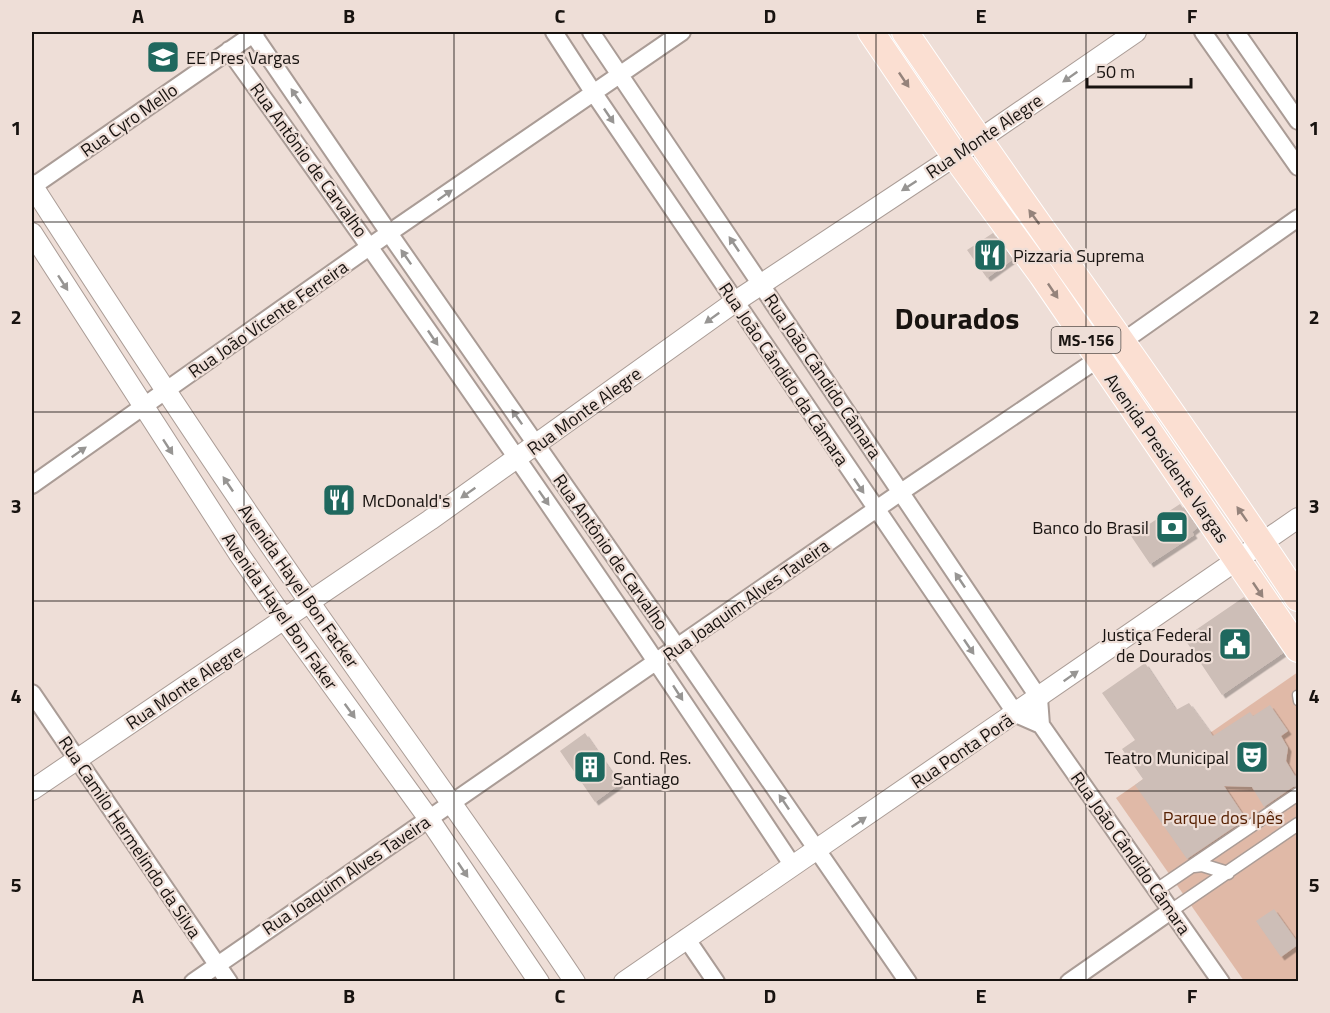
<svg xmlns="http://www.w3.org/2000/svg" width="1330" height="1013" font-family="'Titillium Web',sans-serif">
	<style>
		.green { fill: #e0b9a7 }
		.building { fill: #cdbeb7; filter: url(#shadow) }
		.lines { fill: none; stroke-linecap: round; stroke-linejoin: round }
		.service-casing { stroke: #aa9c96; stroke-width: 11 }
		.pedestrian-casing { stroke: #aa9c96; stroke-width: 15 }
		.minor-casing { stroke: #aa9c96; stroke-width: 20 }
		.tertiary-casing { stroke: #aa9c96; stroke-width: 22 }
		.primary-casing { stroke: #fff; stroke-width: 28 }
		.service { stroke: #fff; stroke-width: 8 }
		.pedestrian { stroke: #fff; stroke-width: 12 }
		.minor { stroke: #fff; stroke-width: 16 }
		.tertiary { stroke: #fff; stroke-width: 20 }
		.primary { stroke: #fbdfd2; stroke-width: 26 }
		.oneway { fill: #979593 }
		.oneway2 { fill: #95837b }
		.grid { fill: none; stroke: #181310; stroke-width: 1.5; stroke-opacity: 0.55 }
		.labels { text-anchor: middle; dominant-baseline: central; stroke-width: 4.5; stroke-linejoin: round; paint-order: stroke }
		.shield { fill: #eeded7; stroke: #58504c; stroke-width: 1.5 }
		.shield-label { font-size: 16px; font-weight: bold; fill: #181310 }
		.poi-label { font-size: 18px; fill: #181310; stroke: #eeded7; text-anchor: start }
		.street-label { font-size: 18px; fill: #181310; stroke: #eeded7 }
		.park-label { font-size: 18px; fill: #551f01; stroke: #eeded7 }
		.town-label { font-size: 30px; font-weight: bold; fill: #181310; stroke: #eeded7 }
		.neatline { fill: none; stroke: #181310; stroke-width: 2 }
		.grid-label { font-size: 20px; text-anchor: middle; font-weight: bold; fill: #181310 }
	</style>
	<defs>
		<filter id="shadow"><feDropShadow dx="3.5" dy="3.5" stdDeviation="0" flood-color="#0004"/></filter>
	</defs>
	<rect width="100%" height="100%" fill="#eeded7"/>
	<path class="green" d="M1298 672V981H1244L1116 798Z"/>
	<path class="building" d="M993 233 1012 260 987 278 967 250Z
		M1180 504 1197 528 1192 532 1194 535 1150 564 1131 536Z
		M1244 597 1283 653 1222 695 1184 638Z
		M1145 663 1176 710 1189 703 1213 736 1250 712 1253 716 1270 705 1288 731 1281 736 1288 748 1286 761 1295 776 1299 774V786L1293 787 1264 807 1252 787 1224 786 1246 819 1187 859 1135 785 1143 779 1122 749 1135 740 1102 693Z
		M585 733 620 784 595 802 560 751Z
		M1274 909 1299 944 1281 957 1256 921Z"/>
	<g class="lines">
		<g class="service-casing">
			<path id="service" d="M1297 695 1298 701"/>
		</g>
		<g class="pedestrian-casing">
			<path id="pedestrian" d="M1194 866 1202 865 1228 873
				M1158 889 1298 794
				M1172 910 1298 824"/>
		</g>
		<g class="minor-casing">
			<path id="minor" d="M554 32 593 92 1016 714 1041 725
				M591 32 1039 698 1041 725 1221 982
				M1203 32 1298 167
				M1236 32 1298 121
				M253 34 389 233 678 648 908 982
				M229 50C422 318 610 590 793 866
				M32 187 256 32
				M32 485 389 233 682 32
				M32 693 229 982
				M686 938 716 982
				M193 982 901 492 1098 359 1298 218
				M1069 982 1172 910"/>
		</g>
		<g class="tertiary-casing">
			<path id="tertiary" d="M32 185C122 325 213 464 308 600 397 728 489 853 575 982
				M32 233 239 554 284 619 429 819 539 982
				M32 790 430 520 736 301 979 140 1136 32
				M624 982 1298 518"/>
		</g>
		<g class="primary-casing">
			<path id="primary" d="M871 32 955 156 1042 275 1298 649
				M905 32C1034 222 1171 406 1298 598"/>
		</g>
		<use href="#service" class="service"/>
		<use href="#pedestrian" class="pedestrian"/>
		<use href="#minor" class="minor"/>
		<use href="#tertiary" class="tertiary"/>
		<use href="#primary" class="primary"/>
	</g>
	<defs><path id="oneway-solid" d="M-6-.8H1V-3.2L6.5 0L1 3.2V.8H-6Z" transform="scale(1.5)"/></defs>
	<g class="oneway">
		<use href="#oneway-solid" transform="translate(1070 77) rotate(145)"/>
		<use href="#oneway-solid" transform="translate(296 96) rotate(-124)"/>
		<use href="#oneway-solid" transform="translate(609 116) rotate(56)"/>
		<use href="#oneway-solid" transform="translate(909 186) rotate(147)"/>
		<use href="#oneway-solid" transform="translate(445 195) rotate(-35)"/>
		<use href="#oneway-solid" transform="translate(734 244) rotate(-124)"/>
		<use href="#oneway-solid" transform="translate(406 257) rotate(-125)"/>
		<use href="#oneway-solid" transform="translate(63 283) rotate(57)"/>
		<use href="#oneway-solid" transform="translate(712 318) rotate(144)"/>
		<use href="#oneway-solid" transform="translate(433 338) rotate(56)"/>
		<use href="#oneway-solid" transform="translate(517 417) rotate(-125)"/>
		<use href="#oneway-solid" transform="translate(168 447) rotate(57)"/>
		<use href="#oneway-solid" transform="translate(79 452) rotate(-35)"/>
		<use href="#oneway-solid" transform="translate(228 484) rotate(-124)"/>
		<use href="#oneway-solid" transform="translate(859 486) rotate(56)"/>
		<use href="#oneway-solid" transform="translate(468 493) rotate(145)"/>
		<use href="#oneway-solid" transform="translate(544 498) rotate(55)"/>
		<use href="#oneway-solid" transform="translate(960 580) rotate(-124)"/>
		<use href="#oneway-solid" transform="translate(969 647) rotate(56)"/>
		<use href="#oneway-solid" transform="translate(1071 676) rotate(-35)"/>
		<use href="#oneway-solid" transform="translate(678 693) rotate(57)"/>
		<use href="#oneway-solid" transform="translate(350 711) rotate(54)"/>
		<use href="#oneway-solid" transform="translate(784 802) rotate(-124)"/>
		<use href="#oneway-solid" transform="translate(859 822) rotate(-34)"/>
		<use href="#oneway-solid" transform="translate(463 870) rotate(56)"/>
	</g>
	<g class="oneway2">
		<use href="#oneway-solid" transform="translate(904 80) rotate(56)"/>
		<use href="#oneway-solid" transform="translate(1034 217) rotate(-126)"/>
		<use href="#oneway-solid" transform="translate(1053 291) rotate(56)"/>
		<use href="#oneway-solid" transform="translate(1242 514) rotate(-125)"/>
		<use href="#oneway-solid" transform="translate(1258 590) rotate(56)"/>
	</g>
	<path class="grid" d="M244 32V982M454 32V982M665 32V982M876 32V982M1086 32V982M32 222H1298M32 412H1298M32 601H1298M32 791H1298"/>
	<defs>
		<g id="school-square" transform="scale(1.725)"><rect x="-9" y="-9" width="18" height="18" rx="4" fill="#1f685e" stroke="#eeded7"/><path d="M0-5L7-2L0 1L-7-2ZM-4 1L0 2.5L4 1V4Q0 6-4 4Z" fill="#fff"/></g>
		<g id="restaurant-square" transform="scale(1.725)"><rect x="-9" y="-9" width="18" height="18" rx="4" fill="#1f685e" stroke="#eeded7"/><path d="M-5-6h1v4h1v-4h1v4h1v-4h1v5L-1.5 .5V6h-2V.5L-5-1ZM5-6V6H3V1.5H1.5Q1.5-4 5-6Z" fill="#fff"/></g>
		<g id="bank-square" transform="scale(1.725)"><rect x="-9" y="-9" width="18" height="18" rx="4" fill="#1f685e" stroke="#eeded7"/><path d="M-6-4H6V4H-6ZM0-2.3a2.3 2.3 0 1 0 0 4.6a2.3 2.3 0 1 0 0-4.6Z" fill="#fff"/></g>
		<g id="civic-square" transform="scale(1.725)"><rect x="-9" y="-9" width="18" height="18" rx="4" fill="#1f685e" stroke="#eeded7"/><path d="M-.6-6.5H3V-4.5H.6V-3L4-1V1h2V6H-6V1h2V-1L-.6-3ZM-1.2 2.5V6h2.4V2.5Z" fill="#fff"/></g>
		<g id="theatre-square" transform="scale(1.725)"><rect x="-9" y="-9" width="18" height="18" rx="4" fill="#1f685e" stroke="#eeded7"/><path d="M-5-5.5Q0-4 5-5.5V0Q5 5 0 6Q-5 5-5 0ZM-3.3-2.5H-1v1.5H-3.3ZM1-2.5H3.3v1.5H1ZM-2.8 1Q0 5.5 2.8 1Z" fill="#fff"/></g>
		<g id="building-square" transform="scale(1.725)"><rect x="-9" y="-9" width="18" height="18" rx="4" fill="#1f685e" stroke="#eeded7"/><path d="M-4-6H4V6H1V3H-1V6H-4ZM-2.5-4.3h1.7v1.8h-1.7ZM.8-4.3h1.7v1.8H.8ZM-2.5-1h1.7V.8h-1.7ZM.8-1h1.7V.8H.8Z" fill="#fff"/></g>
	</defs>
	<g fill-rule="evenodd">
		<use href="#school-square" x="163" y="57"/>
		<use href="#restaurant-square" x="990" y="255"/>
		<use href="#restaurant-square" x="339" y="500"/>
		<use href="#bank-square" x="1172" y="527"/>
		<use href="#civic-square" x="1235" y="644"/>
		<use href="#theatre-square" x="1252" y="757"/>
		<use href="#building-square" x="590" y="767"/>
	</g>
	<g class="labels">
		<rect class="shield" x="1051.5" y="327" width="69" height="26" rx="4.5"/>
		<g class="shield-label">
			<text x="1086" y="340">MS-156</text>
		</g>
		<g class="poi-label">
			<text x="186" y="57">EE Pres Vargas</text>
			<text x="1013" y="255">Pizzaria Suprema</text>
			<text x="362" y="500">McDonald's</text>
			<text x="1149" y="527" text-anchor="end">Banco do Brasil</text>
			<text x="1212" y="634" text-anchor="end">Justiça Federal<tspan x="1212" dy="21">de Dourados</tspan></text>
			<text x="613" y="757">Cond. Res.<tspan x="613" dy="21">Santiago</tspan></text>
			<text x="1229" y="757" text-anchor="end">Teatro Municipal</text>
		</g>
		<g class="street-label">
			<text transform="translate(129 120) rotate(-35)">Rua Cyro Mello</text>
			<text transform="translate(984 136) rotate(-34)">Rua Monte Alegre</text>
			<text transform="translate(309 160) rotate(54)">Rua Antônio de Carvalho</text>
			<text transform="translate(268 319) rotate(-35)">Rua João Vicente Ferreira</text>
			<text transform="translate(784 374) rotate(56)">Rua João Cândido da Câmara</text>
			<text transform="translate(823 376) rotate(56)">Rua João Cândido Câmara</text>
			<text transform="translate(584 411) rotate(-36)">Rua Monte Alegre</text>
			<text transform="translate(1167 458) rotate(55)">Avenida Presidente Vargas</text>
			<text transform="translate(611 552) rotate(55)">Rua Antônio de Carvalho</text>
			<text transform="translate(299 586) rotate(55)">Avenida Hayel Bon Facker</text>
			<text transform="translate(746 600) rotate(-35)">Rua Joaquim Alves Taveira</text>
			<text transform="translate(280 611) rotate(55)">Avenida Hayel Bon Faker</text>
			<text transform="translate(184 687) rotate(-34)">Rua Monte Alegre</text>
			<text transform="translate(962 751) rotate(-34)">Rua Ponta Porã</text>
			<text transform="translate(130 837) rotate(56)">Rua Camilo Hermelindo da Silva</text>
			<text transform="translate(1131 853) rotate(55)">Rua João Cândido Câmara</text>
			<text transform="translate(346 875) rotate(-34)">Rua Joaquim Alves Taveira</text>
		</g>
		<g class="park-label">
			<text x="1223" y="817">Parque dos Ipês</text>
		</g>
		<g class="town-label">
			<text x="957" y="318">Dourados</text>
		</g>
	</g>
	<rect width="1330" height="1013" fill="none" stroke="#eeded7" stroke-width="66"/>
	<path d="M1087 78v9h104v-9" fill="none" stroke="#181310" stroke-width="3"/>
	<text x="1096" y="78" font-size="18" fill="#181310" stroke="#eeded7" stroke-width="4.5" paint-order="stroke">50 m</text>
	<rect x="33" y="33" width="1264" height="947" class="neatline"/>
	<g class="grid-label">
		<text x="138" y="23">A</text>
		<text x="349" y="23">B</text>
		<text x="560" y="23">C</text>
		<text x="770" y="23">D</text>
		<text x="981" y="23">E</text>
		<text x="1192" y="23">F</text>
		<text x="16" y="135">1</text>
		<text x="1314" y="135">1</text>
		<text x="16" y="324">2</text>
		<text x="1314" y="324">2</text>
		<text x="16" y="513">3</text>
		<text x="1314" y="513">3</text>
		<text x="16" y="703">4</text>
		<text x="1314" y="703">4</text>
		<text x="16" y="892">5</text>
		<text x="1314" y="892">5</text>
		<text x="138" y="1003">A</text>
		<text x="349" y="1003">B</text>
		<text x="560" y="1003">C</text>
		<text x="770" y="1003">D</text>
		<text x="981" y="1003">E</text>
		<text x="1192" y="1003">F</text>
	</g>
</svg>
